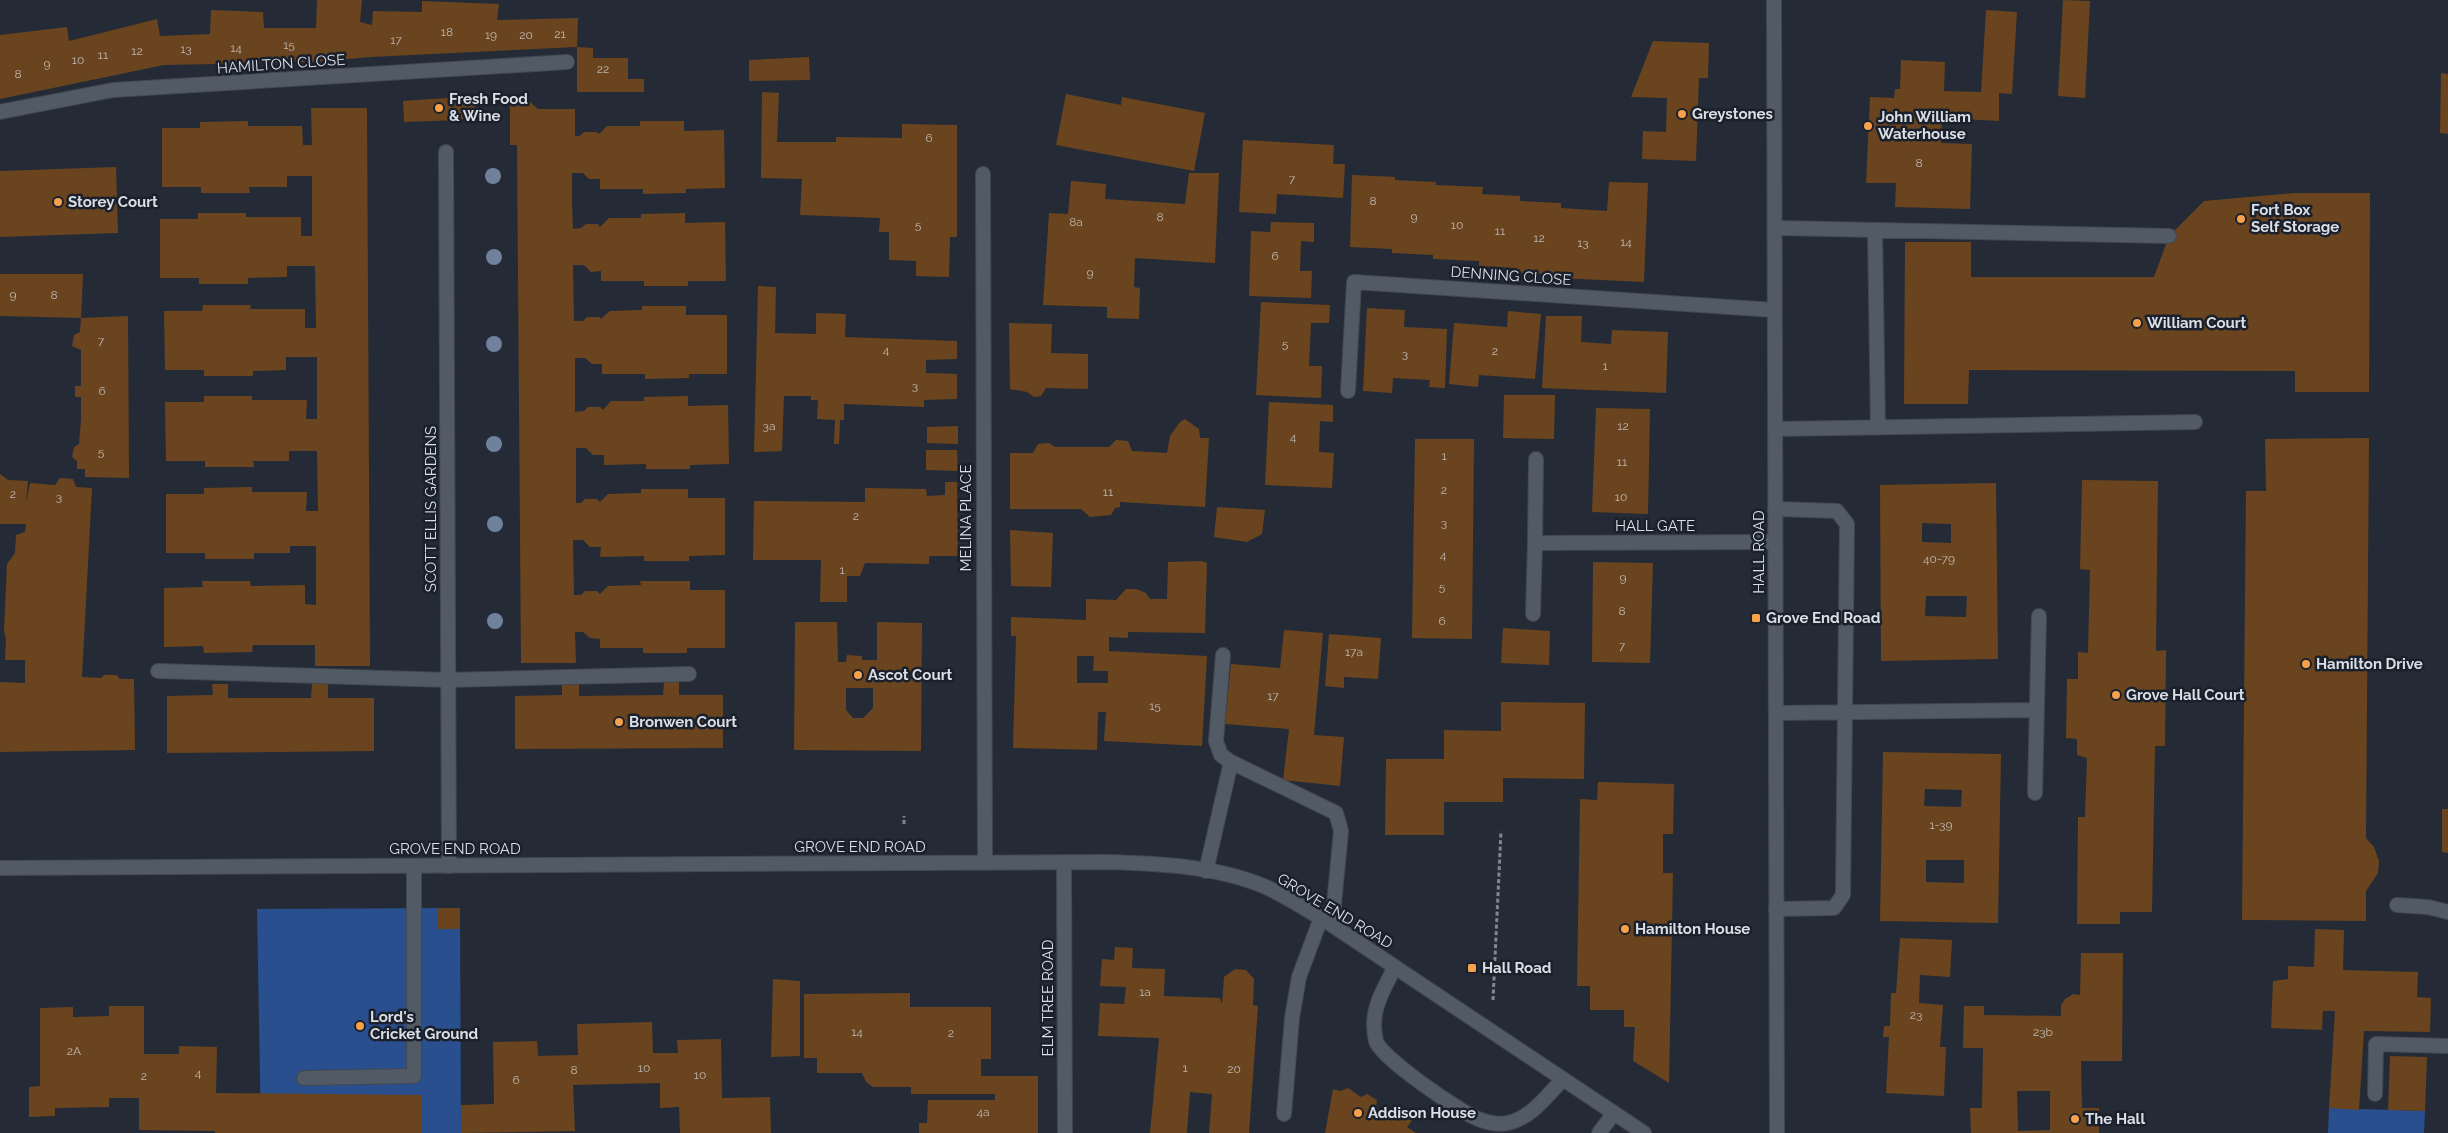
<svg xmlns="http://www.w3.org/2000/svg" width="2448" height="1133" font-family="Raleway,sans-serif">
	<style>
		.green { fill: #2a4f8e }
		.building { fill: #6a441e; fill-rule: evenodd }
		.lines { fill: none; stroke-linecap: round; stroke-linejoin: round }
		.service-casing { stroke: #424851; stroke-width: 16 }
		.minor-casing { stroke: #424851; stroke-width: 16 }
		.tertiary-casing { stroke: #424851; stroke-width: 16 }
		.secondary-casing { stroke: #424851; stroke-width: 16 }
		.path { stroke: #818790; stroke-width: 3; stroke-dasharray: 4 2.5; stroke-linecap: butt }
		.service { stroke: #525a66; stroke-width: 14 }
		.minor { stroke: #525a66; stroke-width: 14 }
		.tertiary { stroke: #525a66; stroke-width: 14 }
		.secondary { stroke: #525a66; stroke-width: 14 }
		.tree { fill: #70819b }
		.poi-dot { fill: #f7a14a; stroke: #1b212c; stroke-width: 2 }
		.labels { text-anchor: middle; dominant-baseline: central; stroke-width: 5; stroke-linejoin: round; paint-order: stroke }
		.number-label { font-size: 12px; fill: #beb8b4 }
		.street-label { font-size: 15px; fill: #dadfe6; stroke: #1b212c }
		.poi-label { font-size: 15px; font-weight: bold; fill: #dadfe6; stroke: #1b212c; text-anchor: start }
	</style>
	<rect width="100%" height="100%" fill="#242b36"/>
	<path class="green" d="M460 908 461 1133H261L257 909Z
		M2329 1108 2425 1111 2424 1133H2328Z"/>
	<path class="building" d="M317 0H362L360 22 372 25 373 11 422 12V1L499 4 497 20 578 18 577 47 371 57 315 62 164 65 0 99V35L67 27 69 41 157 19 160 36 210 34 211 10 263 12 264 28H316Z
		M2063 0 2090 1 2085 98 2058 96Z
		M1986 10 2017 12 2012 94 1999 93V121L1942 118 1941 143 1972 144 1970 209 1895 207 1896 183H1866L1870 97 1894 98 1895 89H1900L1901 60 1945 62 1944 91 1981 92Z
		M1653 41 1709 43 1708 78H1699L1696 161 1642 159 1643 131 1666 132 1667 98 1631 97Z
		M577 47 593 48V58H628V79H644V92H577Z
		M809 57 810 80 749 81V60Z
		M2441 73 2448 74V134L2440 133Z
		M762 92 779 93 777 142H836V137L902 138V124L957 125V237H950L949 277 916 276V261L889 260V232H879L880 218 800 215 802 179 761 178Z
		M1066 94 1121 105 1122 97 1205 113 1194 171 1056 145Z
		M476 96 475 116 459 120 404 122 403 101Z
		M510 102H530L538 109H575V136H580L584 132H596L599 134 607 126H640V121H684V131L724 130 725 188 686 189V193L643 194V189H600V179H589L583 173H572V203L573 229 581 228 586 224H598L600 227 609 218H641V214L685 213V223L725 222 726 281H688V286H644V281H601V271L591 272 584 265H573L574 321H583L587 317H599L601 319 610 311 642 310V306H686V315H727V374H689V378L645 379V374H602V364H592L585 358H575V412L584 411 588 407H600L603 410 611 401H644V397L688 396V406L728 405 729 464 690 465V469H646V464L604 465V455H593L586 448H576V503H581L585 499H597L600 502 608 494 641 493V489H688V498H725V555L689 556V561H644V556L600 557 601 547H590L583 540H573L574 595H581L585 591H597L600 594 608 586 641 585 640 581H690V590H725V648H687V653H643V648H600V639L590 638 583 632H575L576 663H521L517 145H510Z
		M311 108H367L370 666H315V645H253L252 652 204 653 203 646 164 647V588L203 587 202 581H250L251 586 305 585V604L316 605V546H290V553H254V559H205V553H166V494H204V488L252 487V492H307L306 511H318L317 451H289V461H253L254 467H205V461H166L165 402H204V396H252V400H307L306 419H317V357H286V370L253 371V376H204V370H165L164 311H202L203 305H251L250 309H305V328H316L315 266H287V277L248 278V284H199V278H160V219H198V213H246V217H301V236H312V176H287V187H249L250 193H201V187H162V128H200V122L248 121V126H302L303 145H312Z
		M1243 140 1334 145 1333 164H1345L1343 198 1277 194 1276 214 1239 212Z
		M116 167 118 233 0 237V171Z
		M1189 173H1219L1215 263 1135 258 1134 287 1140 288 1139 319 1107 318V307L1043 305 1049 213 1068 214 1071 181 1106 184 1105 199 1185 204Z
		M1352 175 1395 177V180L1436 182V185L1483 187 1482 194 1520 196V201L1561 203V208L1607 211 1609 182 1648 183 1644 282 1558 278V274L1517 273V268L1479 266V261L1433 259V255L1392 253V249L1350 247Z
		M2295 193H2370L2369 392H2295V371L1969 370 1968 404H1904L1905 242H1971V277H2154L2169 236 2204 201Z
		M1271 222 1314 223V242L1301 241 1300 271H1312L1311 298 1249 296 1251 231 1270 232Z
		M0 274H83L81 318 0 316Z
		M758 286 776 287 775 333 816 334V313L846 314 845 337 957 341V359L926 360V373L957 374V399L924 400V407L844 404V420H840L839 444H834L835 420 817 419 818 400H811V396H784L782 451 754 452Z
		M1261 302 1330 305 1329 323H1311L1309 366H1322L1321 398 1256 395Z
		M1367 308 1405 310 1404 327 1447 329 1445 388 1429 387 1430 380 1393 378 1392 393 1363 391Z
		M1508 311 1541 314 1535 379 1479 375 1478 387 1449 384 1454 323 1507 327Z
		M128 316 129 478 85 477V469H77V461L72 457 74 447 79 444 81 419V397H75V386H81V350L72 346 74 335 80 332 81 318Z
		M1546 316H1582L1581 342 1611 344 1612 330 1668 332 1666 393 1542 388Z
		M1009 323 1052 324 1051 353 1088 354V389L1046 388 1041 396 1034 397 1027 392 1010 389Z
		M1504 395H1555L1554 439 1503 438Z
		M1269 402 1333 405V422L1320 421 1319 452 1334 453 1332 488 1265 485Z
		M1596 408 1650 409 1648 514 1592 512Z
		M1185 419 1199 429 1200 438H1209L1205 507 1120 502V507L1115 508 1111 515 1090 517 1081 509H1010V453H1033L1038 444 1049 443 1055 447H1109L1116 440 1128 441 1132 451 1167 453 1170 436 1180 422Z
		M958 426V444L927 443V427Z
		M2369 438 2366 838 2374 847 2379 861 2378 873 2366 891V921L2242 920 2246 491H2266L2265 439Z
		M1415 439H1474L1472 639 1412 638Z
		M926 450H957L958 471 926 470Z
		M0 474 8 480 28 481 26 503 30 483 55 485 60 478 73 479 76 487 92 488 82 677 101 678 104 675H117L120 679H134L135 750 0 752V682L25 683V660H5L6 639 4 632 7 564 15 553 16 535 25 532 26 524H0Z
		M2082 480 2158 481 2156 651 2166 650 2165 746H2155L2152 912H2120V924H2077L2078 817H2085L2087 758 2077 755V739L2066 738 2067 679H2078V652L2088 653 2090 570 2080 569Z
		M945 482H957L958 556H929V564L865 563 860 576H847V602H820L821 560H753L754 501 865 502V488L926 489 927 496 945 495Z
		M1996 483 1998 659 1881 661 1880 485ZM1922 523 1951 524V543L1922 542ZM1926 596H1967L1966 617 1925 616Z
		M1217 507 1265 510 1262 534 1247 542 1214 537Z
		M1010 530 1053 533 1051 587 1011 586Z
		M1202 561 1207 563 1205 633 1128 632V638L1109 637V651L1207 656 1202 746 1104 741 1106 712H1098L1097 750 1013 748 1016 636H1011V617L1086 620V599L1116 600 1126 589H1136L1146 593 1150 599H1167L1168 562ZM1077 656H1094L1093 671H1108V683H1077Z
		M1593 562 1653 563 1650 663 1592 662Z
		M795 622H837L838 662H846L847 655 862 656V660H877V622L922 623 921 751 794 750ZM846 688H873V708L863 718H853L846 710Z
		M1503 628 1550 631 1549 665 1501 663Z
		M1284 630 1323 633 1314 735 1344 737 1340 786 1283 780 1289 729 1225 724 1231 664 1280 668Z
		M1329 634 1381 638 1378 679 1344 677V688L1325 686Z
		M562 682H579V696L663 695 664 682H679V695H723V748L515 749V696L562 695Z
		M312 683H328V698H374V751L167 753V696L213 695 212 684H228V698H311Z
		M1501 702 1585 703 1584 779 1503 778V802H1444V835H1385L1386 759H1444V730L1501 731Z
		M1883 752 2001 754 1998 923 1880 921ZM1925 789 1962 790 1961 807 1924 806ZM1926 860H1964V883L1926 882Z
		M1598 782 1674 784 1673 834H1663V873H1673L1669 1083 1633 1061 1635 1027H1624V1010H1590V986H1577L1580 799 1597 800Z
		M2442 809H2448V853L2442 852Z
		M438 908H460V929H437Z
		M2315 929 2344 930 2343 970 2418 972 2417 997 2431 998 2430 1032 2364 1031 2359 1110 2329 1108 2335 1011H2323L2322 1030 2271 1028 2273 981 2288 979V966L2314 967Z
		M1900 938 1952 940 1950 977 1920 975 1919 1003 1943 1005 1940 1047H1946L1944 1096 1886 1093 1889 1037H1883L1884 1026H1890L1891 993H1896Z
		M1115 947 1133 948 1132 968 1165 969 1164 996 1220 998 1222 1004 1224 977 1235 969 1246 970 1254 979 1253 1005 1258 1006 1249 1133H1209L1212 1094 1190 1092 1187 1133H1150L1159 1038 1098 1036 1100 1003 1124 1004 1126 987 1100 986 1102 959 1114 960Z
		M2081 953H2123L2122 1061H2081L2082 1108H2099V1133H1971L1970 1108H1982L1983 1048H1963L1964 1006H1984V1015L2061 1016V1005L2065 999 2073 994 2080 995ZM2017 1091H2050V1130L2018 1131Z
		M773 979 800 981V1056L771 1057Z
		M910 993V1007H991V1059H981V1076H1038V1133H919V1123H927L928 1100H995V1094H911V1087H873L866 1082 862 1073H817V1058H804V994Z
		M109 1006H144V1054H179V1046L217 1047 216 1093 422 1095 421 1133H215V1131L139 1130V1098H109V1107L55 1108V1116L29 1117V1087L40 1086V1008L73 1007V1017L109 1016Z
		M652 1022 653 1053H678L677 1040 721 1039 722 1098 770 1097 771 1133H680L679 1107 660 1108V1083L573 1085 575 1131 461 1133V1105L494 1104 493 1042 537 1041 538 1056 578 1055 577 1024Z
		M2390 1056 2427 1057 2425 1111 2388 1110Z
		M1348 1088 1361 1097 1367 1094 1377 1100 1376 1107 1393 1116 1398 1110 1413 1119 1407 1127 1416 1133H1325L1333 1089 1340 1091Z"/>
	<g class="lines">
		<g class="service-casing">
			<path id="service" d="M1775 228 2169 236
				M1875 230 1878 428
				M1775 429 2195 422
				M1775 509 1837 511 1847 524 1843 895 1834 908 1776 909
				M1223 655 1216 741 1221 755 1231 762 1336 813 1341 831 1332 925
				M158 671 448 680 689 674
				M1776 713 2036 710
				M2035 793 2039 616
				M1206 871 1231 762
				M2397 905 2428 907 2448 912
				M1395 967C1382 992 1369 1012 1376 1041 1380 1057 1460 1112 1478 1119 1486 1122 1499 1125 1508 1123 1531 1118 1548 1095 1563 1079
				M304 1078 414 1076V866
				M2375 1094 2376 1044 2448 1046
				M1284 1114 1292 1018 1299 977 1321 918
				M1599 1133 1614 1113"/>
		</g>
		<g class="minor-casing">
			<path id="minor" d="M0 112 113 90 567 62
				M446 152 449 866
				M983 174 985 862
				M1348 391 1354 282 1774 310
				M1535 543 1536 459
				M1533 614 1535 543 1775 542
				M1064 863 1065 1133"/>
		</g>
		<g class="tertiary-casing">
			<path id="tertiary" d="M1774 0 1777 1133"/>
		</g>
		<g class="secondary-casing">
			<path id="secondary" d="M0 868 1104 862C1156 863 1217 866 1266 887 1289 898 1311 912 1332 925L1644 1133"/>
		</g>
		<path class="path" d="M904 824V816
			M1493 1000 1501 831"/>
		<use href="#service" class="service"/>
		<use href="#minor" class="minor"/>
		<use href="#tertiary" class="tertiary"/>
		<use href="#secondary" class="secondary"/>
	</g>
	<g class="tree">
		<circle cx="493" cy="176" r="8"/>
		<circle cx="494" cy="257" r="8"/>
		<circle cx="494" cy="344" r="8"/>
		<circle cx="494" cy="444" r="8"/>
		<circle cx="495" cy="524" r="8"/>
		<circle cx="495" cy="621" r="8"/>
	</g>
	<g class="poi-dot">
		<circle cx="439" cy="108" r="5"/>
		<circle cx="1682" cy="114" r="5"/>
		<circle cx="1868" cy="126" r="5"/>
		<circle cx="58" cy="202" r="5"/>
		<circle cx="2241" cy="219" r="5"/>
		<circle cx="2137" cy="323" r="5"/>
		<rect x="1751" y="613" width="10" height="10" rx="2.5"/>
		<circle cx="2306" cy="664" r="5"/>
		<circle cx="858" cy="675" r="5"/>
		<circle cx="2116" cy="695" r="5"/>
		<circle cx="619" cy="722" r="5"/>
		<circle cx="1625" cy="929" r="5"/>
		<rect x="1467" y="963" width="10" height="10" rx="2.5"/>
		<circle cx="360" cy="1026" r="5"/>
		<circle cx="1358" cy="1113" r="5"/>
		<circle cx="2075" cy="1119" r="5"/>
	</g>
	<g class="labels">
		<g class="number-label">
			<text x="447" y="32">18</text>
			<text x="560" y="34">21</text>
			<text x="491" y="35">19</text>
			<text x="526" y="35">20</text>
			<text x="396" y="40">17</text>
			<text x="289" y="45">15</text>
			<text x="236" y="48">14</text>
			<text x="186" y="49">13</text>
			<text x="137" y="51">12</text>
			<text x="103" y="55">11</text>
			<text x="78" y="60">10</text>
			<text x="47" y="64">9</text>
			<text x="603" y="69">22</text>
			<text x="18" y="74">8</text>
			<text x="929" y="138">6</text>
			<text x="1919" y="163">8</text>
			<text x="1292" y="179">7</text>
			<text x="1373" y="201">8</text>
			<text x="1160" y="217">8</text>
			<text x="1414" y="217">9</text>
			<text x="1076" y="222">8a</text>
			<text x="918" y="225">5</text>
			<text x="1457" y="225">10</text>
			<text x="1500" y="231">11</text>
			<text x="1539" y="238">12</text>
			<text x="1626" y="242">14</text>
			<text x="1583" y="243">13</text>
			<text x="1275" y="256">6</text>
			<text x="1090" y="273">9</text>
			<text x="13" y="295">9</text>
			<text x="54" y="295">8</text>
			<text x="101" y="341">7</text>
			<text x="1285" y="344">5</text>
			<text x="886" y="350">4</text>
			<text x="1495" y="351">2</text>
			<text x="1405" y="354">3</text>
			<text x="1605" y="366">1</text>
			<text x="915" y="386">3</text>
			<text x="102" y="391">6</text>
			<text x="769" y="426">3a</text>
			<text x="1623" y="426">12</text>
			<text x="1293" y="437">4</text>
			<text x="101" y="452">5</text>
			<text x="1444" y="456">1</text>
			<text x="1622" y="462">11</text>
			<text x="1444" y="490">2</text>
			<text x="1108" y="492">11</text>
			<text x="13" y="494">2</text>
			<text x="59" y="497">3</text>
			<text x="1621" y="497">10</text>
			<text x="856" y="516">2</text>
			<text x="1444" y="523">3</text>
			<text x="1443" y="555">4</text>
			<text x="1939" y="559">40-79</text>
			<text x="842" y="570">1</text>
			<text x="1623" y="578">9</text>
			<text x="1442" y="587">5</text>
			<text x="1622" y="611">8</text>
			<text x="1442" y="621">6</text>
			<text x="1622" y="646">7</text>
			<text x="1354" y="652">17a</text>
			<text x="1273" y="696">17</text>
			<text x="1155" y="706">15</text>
			<text x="1941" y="825">1-39</text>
			<text x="1145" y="992">1a</text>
			<text x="1916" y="1015">23</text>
			<text x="857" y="1032">14</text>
			<text x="2043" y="1032">23b</text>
			<text x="951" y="1033">2</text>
			<text x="74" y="1051">2A</text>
			<text x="644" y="1068">10</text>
			<text x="1185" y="1068">1</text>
			<text x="1234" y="1069">20</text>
			<text x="574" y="1070">8</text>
			<text x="198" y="1073">4</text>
			<text x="700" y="1075">10</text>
			<text x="144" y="1076">2</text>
			<text x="516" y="1080">6</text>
			<text x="983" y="1112">4a</text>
		</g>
		<g class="street-label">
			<text transform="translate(281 64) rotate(-4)">HAMILTON CLOSE</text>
			<text transform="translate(1511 276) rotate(4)">DENNING CLOSE</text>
			<text transform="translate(431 509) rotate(-90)">SCOTT ELLIS GARDENS</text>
			<text transform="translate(966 518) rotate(-90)">MELINA PLACE</text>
			<text x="1655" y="526">HALL GATE</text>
			<text transform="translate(1759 552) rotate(-90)">HALL ROAD</text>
			<text x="860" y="847">GROVE END ROAD</text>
			<text x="455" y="849">GROVE END ROAD</text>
			<text transform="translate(1335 911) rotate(31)">GROVE END ROAD</text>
			<text transform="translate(1048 998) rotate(-90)">ELM TREE ROAD</text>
		</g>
		<g class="poi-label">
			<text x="449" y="99">Fresh Food<tspan x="449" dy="17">&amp; Wine</tspan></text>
			<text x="1692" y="114">Greystones</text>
			<text x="1878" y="117">John William<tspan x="1878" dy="17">Waterhouse</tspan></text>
			<text x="68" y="202">Storey Court</text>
			<text x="2251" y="210">Fort Box<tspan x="2251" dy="17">Self Storage</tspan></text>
			<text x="2147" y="323">William Court</text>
			<text x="1766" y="618">Grove End Road</text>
			<text x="2316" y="664">Hamilton Drive</text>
			<text x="868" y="675">Ascot Court</text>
			<text x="2126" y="695">Grove Hall Court</text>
			<text x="629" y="722">Bronwen Court</text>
			<text x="1635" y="929">Hamilton House</text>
			<text x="1482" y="968">Hall Road</text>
			<text x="370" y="1017">Lord's<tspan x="370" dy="17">Cricket Ground</tspan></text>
			<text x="1368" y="1113">Addison House</text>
			<text x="2085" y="1119">The Hall</text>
		</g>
	</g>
</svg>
